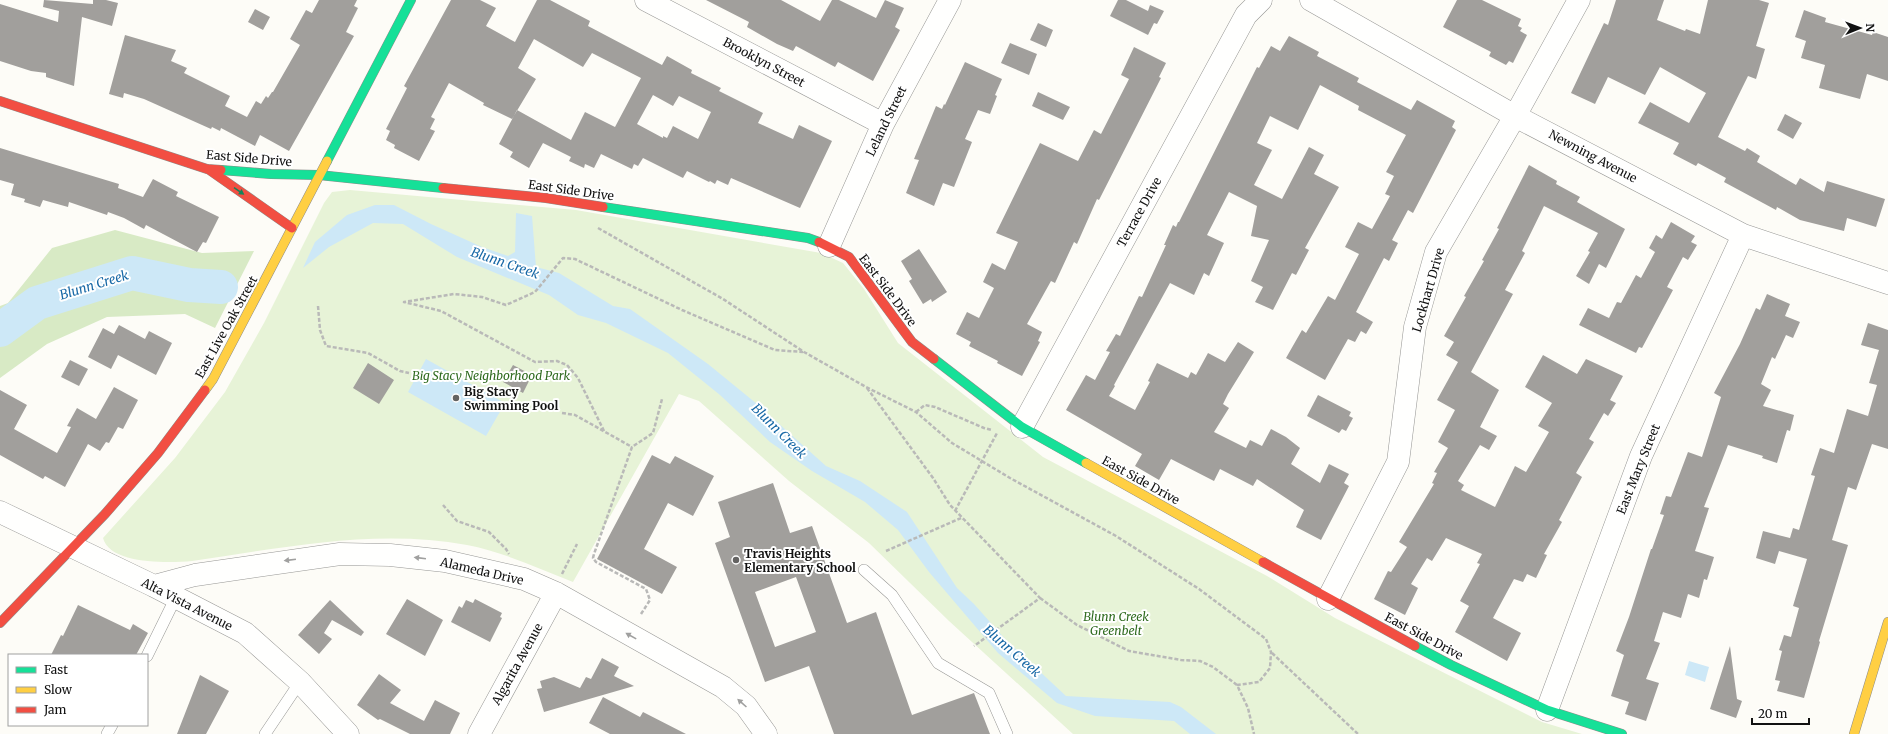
<svg xmlns="http://www.w3.org/2000/svg" width="1888" height="734" font-family="Merriweather,serif">
	<style>
		.green { fill: #e7f3d7 }
		.forest { fill: #d8eac5 }
		.water { fill: #cde8f7 }
		.lines { fill: none; stroke-linecap: round; stroke-linejoin: round }
		.river { stroke: #cde8f7; stroke-width: 34 }
		.building { fill: #a19f9c; fill-rule: evenodd }
		.lane-casing { stroke: #979795; stroke-width: 12 }
		.street-casing { stroke: #979795; stroke-width: 23 }
		.fast-casing { stroke: #8e8d8b; stroke-width: 10 }
		.slow-casing { stroke: #8e8d8b; stroke-width: 10 }
		.jam-casing { stroke: #8e8d8b; stroke-width: 10 }
		.path { stroke: #b9b9b8; stroke-width: 2.5; stroke-dasharray: 4 2; stroke-linecap: butt }
		.lane { stroke: #fffffe; stroke-width: 11 }
		.street { stroke: #fffffe; stroke-width: 22 }
		.fast { stroke: #16e098; stroke-width: 9 }
		.slow { stroke: #ffcf43; stroke-width: 9 }
		.jam { stroke: #f24e42; stroke-width: 9 }
		.oneway { fill: #14835b }
		.oneway2 { fill: #a0a09f }
		.poi-dot { fill: #646362; stroke: #fff; stroke-width: 1.5 }
		.labels { text-anchor: middle; dominant-baseline: central; stroke-width: 4; stroke-linejoin: round; paint-order: stroke }
		.street-label { font-size: 12px; fill: #111; stroke: #fff }
		.park-label { font-size: 12px; font-style: italic; fill: #2f6b1f; stroke: #fff }
		.poi-label { font-size: 12px; font-weight: bold; fill: #111; stroke: #fff; text-anchor: start }
		.water-label { font-size: 13px; font-style: italic; fill: #1768a6; stroke: #fff }
	</style>
	<rect width="100%" height="100%" fill="#fdfcf7"/>
	<path class="green" d="M350 190 576 210 821 253 843 263 864 289 898 343 1043 457 1267 576 1335 618 1542 722 1582 734H1073L949 621 869 543 789 481 699 401 679 394 573 582C538 568 503 552 467 545 375 528 283 548 192 561 170 563 110 565 103 538L175 458 225 392 264 323 324 203 332 192Z"/>
	<path class="forest" d="M115 230 202 253 254 251 215 328 185 314 107 317 47 344 0 378V306L8 303 52 248Z"/>
	<path class="water" d="M375 205H394L431 224 482 247 508 256 515 252 516 213 532 216 536 267 559 273 613 306 630 309 708 364 757 404 826 466 860 481 907 512 957 588 974 604 1006 640 1066 696 1170 702 1181 707 1216 734H1190L1174 721 1095 716 1057 703 998 653 929 572 898 530 865 502 812 471 770 442 720 395 668 353 606 323 578 315 549 295 457 257 403 224 373 223 329 247 303 268 315 242 347 215Z
		M426 359 505 403 486 436 408 392Z
		M1689 661 1709 667 1705 682 1685 675Z"/>
	<g class="lines">
		<path class="river" d="M0 330 37 303 132 273 189 285 221 287"/>
	</g>
	<path class="building" d="M44 0 93 4V0H106L118 3 112 26 82 17 74 86 46 77V73L31 71 0 61V4L58 22 59 11 43 7Z
		M319 0H357L354 6 358 8 346 32 354 36 289 151 260 135 255 146 221 128 220 131 212 127 211 129 144 99 124 93 123 98 109 94 125 35 176 50 171 61 187 68 184 73 230 96 225 106 247 117 256 101 261 104 266 96 268 98 272 92H273L300 45 290 39 306 10 312 13Z
		M451 0H480L496 8 486 26 515 42 537 0H550L590 21 588 26 662 65 667 56 692 70 691 73 721 88 719 91 763 113 758 123 793 139 799 125 832 141 800 208 731 178 728 185 717 180 715 184 710 181 709 182 687 171 683 178 643 158 638 166 634 164 632 169 601 154 594 168 585 164 584 168 569 161 571 157 543 143 529 168 510 157 513 152 499 144 517 110 571 140 585 112 615 127 641 78 592 53 583 67 534 39 518 68 536 79 512 119 483 105 484 103 449 83 431 117 435 119 430 129 435 131 419 161 394 148 395 145 386 140 390 131 386 129 407 88 404 86ZM653 95 673 106 679 96 711 112 698 139 673 126 667 138 663 136V138L637 124Z
		M706 0H781L820 21 832 0H839L876 18 885 0 904 8 895 27 900 30 873 81 838 62 835 67 796 46 793 51 777 44 747 27 749 22Z
		M1118 0H1126L1148 11 1150 5 1164 11 1157 24 1154 23 1148 35 1110 16Z
		M1457 0H1482L1521 19 1518 26 1522 28 1520 31 1527 35 1513 63 1509 61 1506 65 1489 56 1491 52 1443 27Z
		M1616 0H1664L1657 20 1685 31 1686 29 1700 34 1708 0H1759L1769 3 1756 46 1765 49 1756 79 1748 76 1718 137 1745 151 1747 148 1760 156 1757 162 1796 185 1800 178 1824 192 1827 181 1885 199 1876 227 1847 218 1844 231 1800 220 1777 207 1776 210 1724 182 1726 178 1698 163 1696 166 1673 154 1679 143 1638 123 1650 102 1689 123 1706 93 1660 67 1645 95 1608 77 1595 104 1571 93 1604 23 1608 25Z
		M255 9 270 17 263 30 248 22Z
		M1804 10 1826 18 1825 22 1872 35 1873 32 1888 37V81L1867 74 1860 99 1819 88 1825 65 1801 58 1806 41 1795 37Z
		M1038 23 1053 30 1046 47 1030 40Z
		M1289 36 1319 52 1317 56 1359 78 1357 82 1411 110 1417 100 1455 121 1452 127 1456 130 1413 213 1408 210 1392 240 1398 243 1389 261 1384 258 1356 312 1373 322 1366 334 1361 331 1355 342 1348 339 1325 380 1286 358 1302 330 1306 333 1328 296 1335 300 1359 254 1345 247 1358 222 1372 229 1390 196 1385 194 1394 176 1386 172 1406 135 1358 110 1359 106 1320 85 1298 130 1270 116 1257 143 1272 150 1254 185 1282 199 1309 147 1324 155 1314 174 1339 187 1305 248 1309 250 1296 275 1292 273 1273 310 1255 302 1263 287 1251 281 1269 240 1251 236 1257 206 1229 192 1207 235 1224 243 1209 276 1204 273 1194 295 1170 283 1114 385 1115 386 1109 396 1135 410 1150 382 1148 381 1157 363 1188 378 1191 372 1196 375 1208 353 1225 362 1238 342 1254 352 1228 394 1223 404 1229 408 1214 432 1246 448 1250 440 1262 446 1271 429 1286 437 1300 448 1291 464 1320 483 1329 464 1349 474 1344 483 1349 486 1321 540 1296 527 1304 510 1257 479 1253 486 1220 469 1214 481 1171 459 1159 480 1135 466 1142 454 1066 410 1086 375 1095 380 1110 352 1106 351 1116 334 1120 336 1139 296 1142 297 1166 245H1164L1173 225 1176 227 1178 222H1179L1257 67 1259 68 1271 46 1280 51Z
		M1010 43 1037 54 1029 75 1001 63Z
		M1134 47 1166 63 1159 77 1161 78 1099 200 1097 199 1077 244 1074 242 1055 283 1051 281 1027 324 1042 332 1038 341 1040 342 1022 376 997 363 998 361 969 346 971 342 956 334 967 312 979 318 994 288 983 282 992 263 1005 270 1018 242 996 233 1040 143 1078 161 1094 130 1101 134 1129 79 1121 75Z
		M965 62 1002 79 995 95 997 96 990 114 978 110 965 139 972 142 954 187 943 183 934 206 906 193 919 160 914 159 936 106 942 109 944 104 945 105Z
		M1038 92 1070 107 1063 120 1032 106Z
		M1785 114 1802 123 1793 139 1777 130Z
		M0 148 119 184 118 188 143 197 153 179 178 192 176 196 219 217 206 243 203 242 197 252 146 225 144 229 124 218 108 212 107 215 69 202 68 207 43 200 40 207 24 202 25 199 11 195 14 184 0 180Z
		M1529 165 1557 181 1556 184 1580 197 1577 202 1625 229 1606 268 1599 264 1589 284 1576 276 1590 252 1588 251 1598 233 1544 206 1522 251 1525 253 1505 290 1513 294 1471 372 1499 390 1480 427 1497 436 1489 450 1480 445 1458 481 1464 485 1461 490 1495 507 1515 466 1526 472 1549 432 1538 426 1552 403 1525 387 1543 355 1577 374 1586 359 1623 376 1610 400 1616 403 1608 416 1604 413 1589 439 1594 442 1576 473 1582 477 1559 520 1562 522 1544 554 1547 555 1536 578 1527 574 1523 582 1514 579 1493 618 1521 633 1507 661 1455 632 1469 606 1460 601 1480 564 1477 563 1482 554 1446 538 1432 561 1427 558 1411 584 1418 588 1405 615 1374 599 1388 571 1391 572 1407 547 1399 542 1434 484 1432 483 1437 473 1434 472 1448 448 1438 442 1455 410 1437 400 1458 362 1446 355 1454 342 1444 336 1466 297 1464 296 1484 261 1482 260 1499 229 1497 228Z
		M1671 222 1695 236 1691 242 1697 245 1688 260 1683 257 1667 287 1673 290 1642 348 1639 347 1636 353 1579 325 1588 308 1609 318 1617 302 1621 303 1636 275 1641 278 1655 252 1649 248 1656 235 1662 239Z
		M919 249 947 292 932 302 931 299 923 304 909 281 912 279 901 261Z
		M1767 294 1790 304 1785 316 1800 322 1793 338 1786 335 1775 359 1772 357 1761 384 1771 390 1763 406 1794 415 1790 431 1787 430 1777 463 1762 458 1763 456 1728 445 1704 507 1709 508 1695 551 1714 557 1707 580 1704 579 1699 598 1688 594 1681 618 1663 612 1654 641 1660 643 1646 679 1659 683 1646 721 1625 714 1629 702 1611 696 1624 655 1616 651 1629 617 1651 549H1652L1664 515 1660 514 1666 496 1671 497 1688 452 1702 457 1721 397 1714 393 1740 344 1756 308 1760 310Z
		M1868 323 1888 330V449L1872 444 1856 490 1848 487 1832 540 1848 545 1819 641 1820 642 1804 698 1777 691 1780 681 1775 680 1782 651 1779 650 1784 635 1791 637 1799 608 1793 606 1807 559 1779 551 1775 564 1756 558 1763 531 1790 538 1793 528 1799 530 1815 476 1811 475 1820 448 1834 453 1847 409 1868 416 1877 385 1869 383 1879 350 1861 345Z
		M119 325 145 339 149 331 172 343 156 375 118 355 111 369 88 357 103 328 114 334Z
		M70 360 88 369 79 386 61 377Z
		M368 363 394 380 379 404 353 388Z
		M513 365 532 375 523 393 503 382Z
		M114 387 138 400 123 429 118 427 109 443 106 442 100 451 88 444 65 487 45 476 43 479 0 455V390L27 405 14 429 57 453 71 427 67 426 77 408 96 419Z
		M1318 395 1351 412 1349 416 1353 418 1346 431 1342 429 1339 433 1307 416Z
		M652 455 670 464 675 456 714 476 693 516 668 503 644 549 677 567 662 594 597 559Z
		M773 483 790 533 812 526 847 623 876 612 912 715 974 693 990 734H834L809 666 765 682 715 543 730 537 718 502ZM796 577 816 632 775 647 755 592Z
		M407 599 443 620 425 656 386 634Z
		M475 599 502 613 500 617 502 618 490 642 451 622 459 606 462 608 466 600 473 603Z
		M330 600 364 632 361 636 332 620 324 633 332 639 319 654 298 635Z
		M78 605 130 630 133 624 148 633 136 655H51L61 635 63 636Z
		M1730 646 1737 699 1742 701 1736 718 1710 709Z
		M602 658 619 667 614 676 634 686 544 712 537 689 542 688 540 681 554 677 580 688 586 677 591 679Z
		M379 674 401 690 390 703 424 721 435 700 460 713 450 734H410L380 719 378 720 357 705Z
		M200 675 229 691 206 734H177Z
		M603 697 640 717 643 712 686 734H610L589 723Z"/>
	<g class="lines">
		<g class="lane-casing">
			<path id="lane" d="M864 570 892 595 938 663 989 693 1007 734
				M147 656 176 597
				M107 734 112 725
				M265 734 300 682"/>
		</g>
		<g class="street-casing">
			<path id="street" d="M646 0 883 124
				M1311 0 1515 116 1743 235 1888 283
				M829 246 883 124 950 0
				M1022 427 1246 15 1261 0
				M0 512 154 586 245 633 300 682 348 734
				M154 586 195 575 340 554 390 555 445 561 524 579 556 593 723 687 746 706 766 734
				M1328 599 1398 462 1415 327 1436 252 1515 116 1579 0
				M1547 710 1641 456 1743 235
				M479 734 556 593"/>
		</g>
		<g class="fast-casing">
			<path id="fast" d="M327 161 411 0
				M221 170 271 174 319 175 443 188
				M603 207 808 238 819 242
				M934 359 1022 427 1086 463
				M1415 646 1451 665 1547 710 1622 734"/>
		</g>
		<g class="slow-casing">
			<path id="slow" d="M205 390 213 379 327 161
				M1086 463 1263 562
				M1854 734 1888 622"/>
		</g>
		<g class="jam-casing">
			<path id="jam" d="M0 101 207 169 221 170
				M208 169 292 228
				M443 188 546 198 603 207
				M819 242 849 257 912 342 934 359
				M1263 562 1415 646
				M0 623 105 514 158 453 205 390"/>
		</g>
		<path class="path" d="M598 228 723 299 804 352 866 387 916 412 952 443 1010 478 1116 536 1199 589 1266 639 1271 652 1270 668 1259 682 1237 685 1248 708 1254 734
			M318 306 320 330 326 346 368 353 400 371 409 373
			M867 388 933 478 950 505 1040 598 974 646
			M916 412 925 405 935 407 984 428 992 430
			M562 413 575 415 632 447
			M604 431 578 378 567 365 557 361 535 362 441 311 404 302 454 294 482 297 506 305 535 292 563 258 575 259 682 310 775 350 803 352
			M443 505 457 521 489 532 506 549 509 554
			M955 511 997 433
			M886 551 961 518
			M562 574 577 544
			M1040 598 1077 625 1129 651 1181 660 1200 661 1213 667 1237 685
			M641 614 650 600 646 589 596 562 593 558 594 554 632 447 653 433 662 399
			M1272 653 1358 734"/>
		<use href="#lane" class="lane"/>
		<use href="#street" class="street"/>
		<use href="#fast" class="fast"/>
		<use href="#slow" class="slow"/>
		<use href="#jam" class="jam"/>
	</g>
	<defs><path id="oneway-solid" d="M-6-.8H1V-3.2L6.5 0L1 3.2V.8H-6Z"/></defs>
	<use class="oneway" href="#oneway-solid" transform="translate(239 191) rotate(34)"/>
	<g class="oneway2">
		<use href="#oneway-solid" transform="translate(420 558) rotate(-173)"/>
		<use href="#oneway-solid" transform="translate(290 560) rotate(173)"/>
		<use href="#oneway-solid" transform="translate(631 636) rotate(-151)"/>
		<use href="#oneway-solid" transform="translate(742 703) rotate(-138)"/>
	</g>
	<g class="poi-dot">
		<circle cx="456" cy="398" r="4"/>
		<circle cx="736" cy="560" r="4"/>
	</g>
	<g class="labels">
		<g class="street-label">
			<text transform="translate(764 62) rotate(28)">Brooklyn Street</text>
			<text transform="translate(886 121) rotate(-64)">Leland Street</text>
			<text transform="translate(1593 156) rotate(28)">Newning Avenue</text>
			<text transform="translate(249 158) rotate(5)">East Side Drive</text>
			<text transform="translate(571 190) rotate(8)">East Side Drive</text>
			<text transform="translate(1139 212) rotate(-61)">Terrace Drive</text>
			<text transform="translate(888 290) rotate(53)">East Side Drive</text>
			<text transform="translate(1428 290) rotate(-74)">Lockhart Drive</text>
			<text transform="translate(226 327) rotate(-61)">East Live Oak Street</text>
			<text transform="translate(1638 469) rotate(-68)">East Mary Street</text>
			<text transform="translate(1141 480) rotate(29)">East Side Drive</text>
			<text transform="translate(482 571) rotate(13)">Alameda Drive</text>
			<text transform="translate(187 604) rotate(27)">Alta Vista Avenue</text>
			<text transform="translate(1424 636) rotate(28)">East Side Drive</text>
			<text transform="translate(517 664) rotate(-61)">Algarita Avenue</text>
		</g>
		<g class="park-label">
			<text x="491" y="375">Big Stacy Neighborhood Park</text>
			<text x="1116" y="616">Blunn Creek<tspan x="1116" dy="14">Greenbelt</tspan></text>
		</g>
		<g class="poi-label">
			<text x="464" y="391">Big Stacy<tspan x="464" dy="14">Swimming Pool</tspan></text>
			<text x="744" y="553">Travis Heights<tspan x="744" dy="14">Elementary School</tspan></text>
		</g>
		<g class="water-label">
			<text transform="translate(505 263) rotate(19)">Blunn Creek</text>
			<text transform="translate(94 285) rotate(-17)">Blunn Creek</text>
			<text transform="translate(779 431) rotate(45)">Blunn Creek</text>
			<text transform="translate(1012 651) rotate(41)">Blunn Creek</text>
		</g>
	</g>
	<rect x="8" y="654" width="140" height="72" fill="#ffffff" stroke="#a0a0a0"/>
	<rect x="16" y="667" width="20" height="6" fill="#16e098" stroke="#a0a0a0"/>
	<text x="44" y="674" font-size="12" fill="#111111">Fast</text>
	<rect x="16" y="687" width="20" height="6" fill="#ffcf43" stroke="#a0a0a0"/>
	<text x="44" y="694" font-size="12" fill="#111111">Slow</text>
	<rect x="16" y="707" width="20" height="6" fill="#f24e42" stroke="#a0a0a0"/>
	<text x="44" y="714" font-size="12" fill="#111111">Jam</text>
	<g transform="translate(1860 28) rotate(89)" stroke="#ffffff" stroke-width="3" paint-order="stroke">
	<path d="M0-3L7 15L0 10L-7 15Z" fill="#111111"/>
	<text y="-6" font-size="11" font-weight="bold" text-anchor="middle" fill="#111111">N</text>
	</g>
	<path d="M1752 718v6h57v-6" fill="none" stroke="#111111" stroke-width="2"/>
	<text x="1758" y="718" font-size="12" fill="#111111" stroke="#ffffff" stroke-width="3" paint-order="stroke">20 m</text>
</svg>
